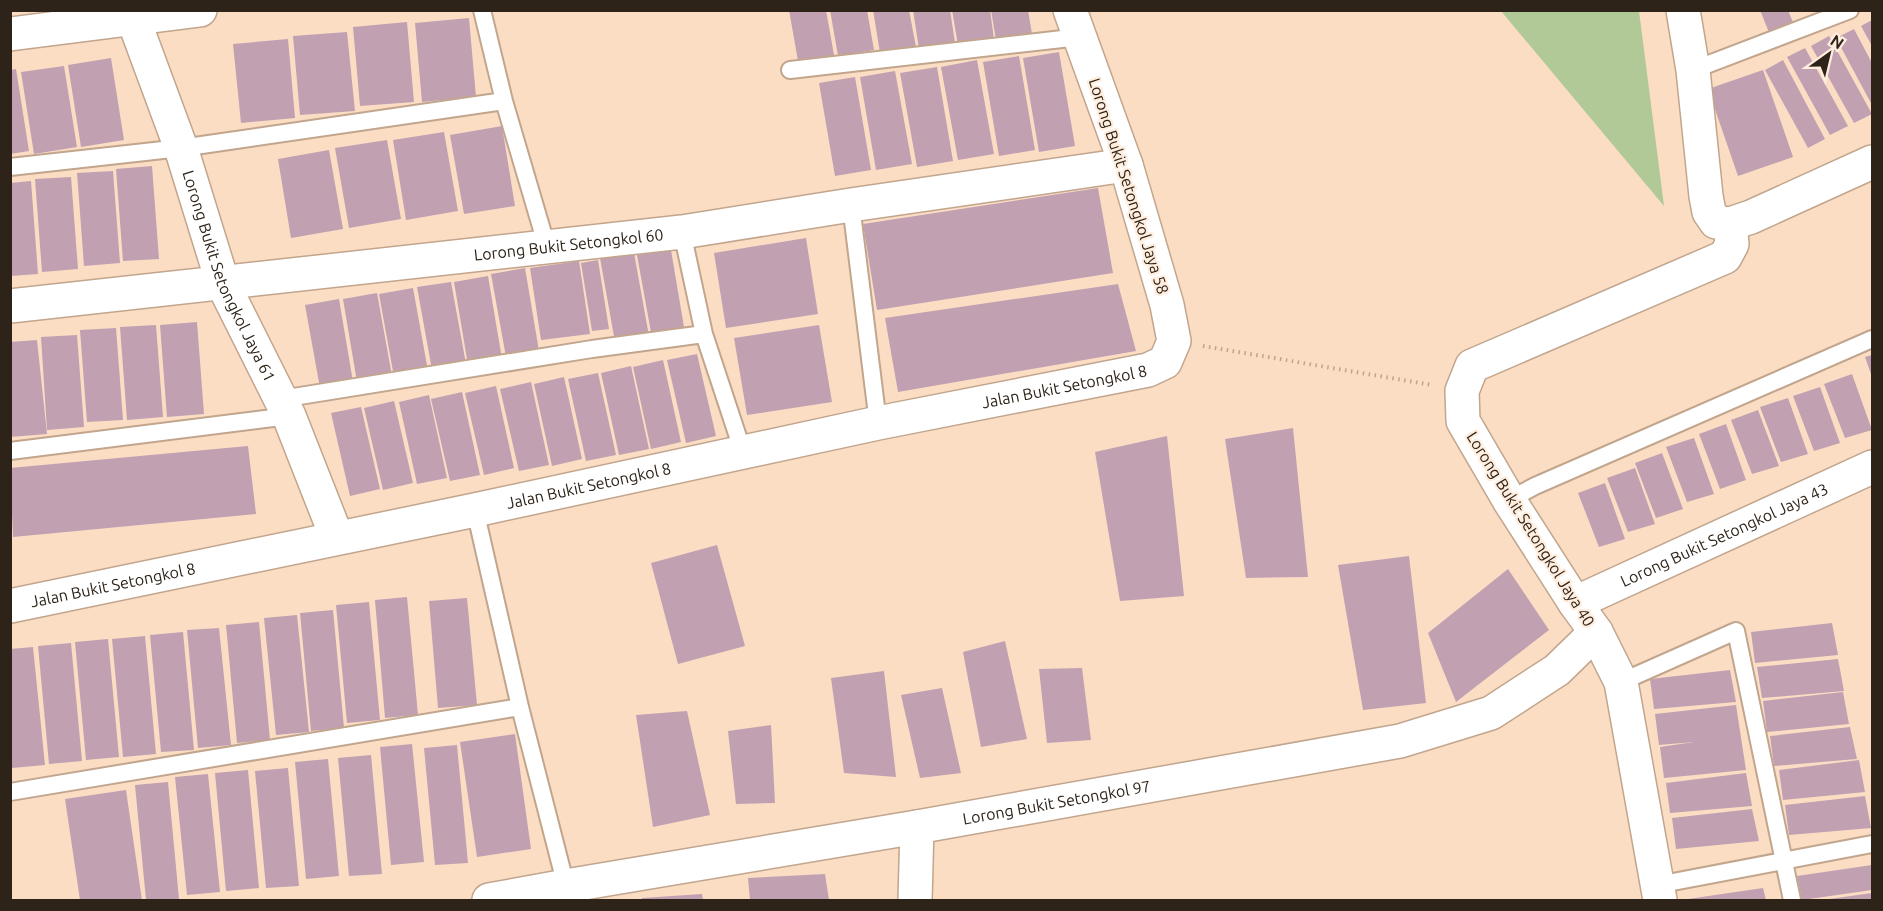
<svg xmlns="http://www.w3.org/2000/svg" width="1883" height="911" font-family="Ubuntu,sans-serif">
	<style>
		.green { fill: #b1c897 }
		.building { fill: #c1a0b2 }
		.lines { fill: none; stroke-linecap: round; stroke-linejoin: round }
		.lane-casing { stroke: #c1a58d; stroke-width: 20 }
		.street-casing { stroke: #c1a58d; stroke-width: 36 }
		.path { stroke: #bca48f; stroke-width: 4; stroke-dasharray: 1.5 4.5; stroke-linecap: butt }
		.lane { stroke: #fff; stroke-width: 16 }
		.street { stroke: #fff; stroke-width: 33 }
		.labels { text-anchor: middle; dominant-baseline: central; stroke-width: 4.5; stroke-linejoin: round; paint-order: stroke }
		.street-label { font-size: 16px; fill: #2e2319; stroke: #ffedde }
	</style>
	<rect width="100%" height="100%" fill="#fbddc4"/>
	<path class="green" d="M1501 11H1639L1664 206Z"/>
	<path class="building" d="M789 10H826L834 55 798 61Z
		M830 10H867L874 50 838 56Z
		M873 10H909L916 47 880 53Z
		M913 10H950L955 43 919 49Z
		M952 10H990L994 39 958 45Z
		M991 10H1028L1032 34 996 40Z
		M1760 10H1788L1794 25 1770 35Z
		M469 18 476 97 422 102 415 23Z
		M1872 20V46L1861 26Z
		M407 22 414 102 360 106 353 27Z
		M1854 29 1872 63V105L1836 38Z
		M347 32 355 111 300 115 293 36Z
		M1829 36 1872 114 1854 123 1811 46Z
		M288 39 295 118 241 123 233 44Z
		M1805 48 1848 126 1830 135 1787 57Z
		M1059 52 1075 146 1039 152 1023 58Z
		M1019 56 1035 150 999 156 983 62Z
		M111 58 124 140 81 147 68 65Z
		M977 60 994 154 958 160 941 67Z
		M1783 60 1825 139 1808 148 1765 70Z
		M64 66 77 147 34 154 21 72Z
		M937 67 953 161 917 167 900 73Z
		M16 69 29 151 10 154V70Z
		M1763 70 1793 157 1738 176 1708 89Z
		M895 71 912 164 876 170 860 77Z
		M855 77 871 170 835 176 819 83Z
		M502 126 515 206 464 214 450 135Z
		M444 132 458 211 406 220 393 140Z
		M387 140 401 219 349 228 335 148Z
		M329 150 343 229 291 238 278 159Z
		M152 166 159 259 123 261 116 169Z
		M113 171 120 263 84 266 77 173Z
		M71 177 78 269 42 272 35 179Z
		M31 181 38 274 10 276V183Z
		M1098 188 1113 273 877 310 863 224Z
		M806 238 818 314 726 328 714 253Z
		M671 250 685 333 652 338 637 255Z
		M634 253 649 336 615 342 600 258Z
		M598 260 609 329 592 331 581 263Z
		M579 261 590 334 541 340 530 268Z
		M525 268 539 351 506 357 491 274Z
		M488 276 502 359 468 365 454 282Z
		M451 282 466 364 432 370 417 287Z
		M1118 284 1136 351 898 392 885 318Z
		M413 288 428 371 394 377 379 294Z
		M377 293 392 376 357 382 343 299Z
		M339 299 353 382 320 388 305 305Z
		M197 322 204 414 167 417 160 325Z
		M156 325 163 417 127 420 120 327Z
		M819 325 832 402 747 415 734 338Z
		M116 328 123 420 87 422 80 330Z
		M77 335 84 427 47 430 41 337Z
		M37 340 47 434 10 437V342Z
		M697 354 716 436 686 443 667 360Z
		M1872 355V377L1865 357Z
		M663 360 681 442 651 449 633 367Z
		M631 366 649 449 619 455 601 373Z
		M598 373 616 455 586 461 568 379Z
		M1852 374 1872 430 1845 438 1824 384Z
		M564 377 582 459 552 466 534 384Z
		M531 382 549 465 519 471 500 389Z
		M496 386 514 468 484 475 465 393Z
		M1820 387 1840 443 1814 451 1793 396Z
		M462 392 480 475 450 481 431 399Z
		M429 395 447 478 417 484 399 402Z
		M1788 398 1808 454 1781 462 1760 407Z
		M394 401 413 483 383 490 364 408Z
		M361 407 380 489 350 496 331 413Z
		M1758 410 1779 466 1752 474 1731 420Z
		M1726 424 1746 480 1720 489 1699 434Z
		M1293 428 1308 577 1246 578 1225 439Z
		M1167 436 1184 596 1120 601 1095 452Z
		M1694 438 1714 494 1687 502 1666 447Z
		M248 446 256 514 13 537 10 468Z
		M1662 453 1683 509 1656 518 1635 463Z
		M1635 468 1655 524 1628 532 1607 478Z
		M1605 483 1625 539 1599 547 1578 493Z
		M717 545 745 646 678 664 651 563Z
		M1409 556 1426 703 1363 710 1338 565Z
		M1508 569 1549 630 1456 702 1428 633Z
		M407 597 418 715 385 718 375 600Z
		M467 598 477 705 438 708 429 601Z
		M369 602 380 720 347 723 336 605Z
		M333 610 344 728 311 731 300 613Z
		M297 615 309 732 276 735 264 618Z
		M259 622 270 740 237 743 226 625Z
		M1832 623 1838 655 1755 663 1751 632Z
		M219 628 231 745 198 748 187 630Z
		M183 632 194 750 161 752 150 635Z
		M145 636 156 754 123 757 112 639Z
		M108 639 119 757 86 760 75 642Z
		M1005 641 1027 739 981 747 963 652Z
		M71 643 82 761 49 764 38 646Z
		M33 647 45 765 12 768 10 649Z
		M1838 659 1844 691 1762 698 1757 667Z
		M1082 668 1091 740 1047 743 1039 669Z
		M1730 670 1736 702 1654 709 1650 679Z
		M884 671 896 777 844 773 831 678Z
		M942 688 961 773 920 778 901 695Z
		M1843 692 1849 724 1767 732 1763 701Z
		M1736 705 1746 770 1664 778 1660 747 1694 742 1659 745 1655 714Z
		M687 711 710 815 653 827 636 715Z
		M771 725 775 803 736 804 728 731Z
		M1850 727 1857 759 1774 766 1770 736Z
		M515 734 531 849 477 857 460 742Z
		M412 744 424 862 391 865 380 747Z
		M457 745 468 863 435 865 424 748Z
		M371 755 382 874 349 876 338 758Z
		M328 759 339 876 306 879 295 762Z
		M1859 760 1865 792 1783 800 1779 770Z
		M288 768 299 886 266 888 255 771Z
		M248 770 259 888 226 891 215 773Z
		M1746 773 1752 806 1670 813 1666 783Z
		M208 774 220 892 187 895 175 777Z
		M168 782 179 899 146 900 135 785Z
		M126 790 142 900H80L65 799Z
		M1865 796 1871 828 1789 835 1785 805Z
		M1752 809 1759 841 1676 849 1672 818Z
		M1872 865V890L1802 900 1797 876Z
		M825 874 829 900H750L748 878Z
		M1763 888 1766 900H1688V899Z
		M1872 893V900H1829V899Z
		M702 894 703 900H642V898Z"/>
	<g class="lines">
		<g class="lane-casing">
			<path id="lane" d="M482 10 504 101 547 247
				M790 70 1080 37
				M1693 70 1850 10
				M10 167 181 148 504 101
				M851 205 878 423
				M682 232 704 334 743 452
				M281 399 592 349 704 334
				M10 451 289 416
				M1509 500 1535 486 1872 339
				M475 510 520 707 566 886
				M1621 682 1736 631 1792 900
				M10 792 520 707
				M1657 885 1872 844"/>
		</g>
		<g class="street-casing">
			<g id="street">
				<path id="s1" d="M130 10 181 148 223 284 289 416 337 538"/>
				<path d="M1683 10 1693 70 1706 196 1709 212 1716 222 1730 224 1751 217 1872 162"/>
				<path d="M10 34 200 10"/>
				<path id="s2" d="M10 306 682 232 851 205 1126 165"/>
				<path id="s3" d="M1575 603 1872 467"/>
				<path id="s4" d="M10 606 475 510 878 423 1148 370 1165 362 1174 341 1167 305 1126 165 1070 10"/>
				<path id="s5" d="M489 900 566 886 917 827 1400 741 1491 713 1557 670 1596 632"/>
				<path d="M915 900 917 827"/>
				<path d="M1660 900 1621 682 1596 632 1575 603 1509 500 1463 421 1462 391 1472 366 1725 257 1732 244 1730 224"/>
			</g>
		</g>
		<path class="path" d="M1203 346 1432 385"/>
		<use href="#lane" class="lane"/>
		<use href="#street" class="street"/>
	</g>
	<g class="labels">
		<g class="street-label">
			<text transform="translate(1129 186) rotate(72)">Lorong Bukit Setongkol Jaya 58</text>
			<text stroke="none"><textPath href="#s2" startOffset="562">Lorong Bukit Setongkol 60</textPath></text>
			<text stroke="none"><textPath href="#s1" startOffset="284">Lorong Bukit Setongkol Jaya 61</textPath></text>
			<text stroke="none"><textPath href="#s4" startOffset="1077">Jalan Bukit Setongkol 8</textPath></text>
			<text stroke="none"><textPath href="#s4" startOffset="591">Jalan Bukit Setongkol 8</textPath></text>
			<text transform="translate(1531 529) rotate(58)">Lorong Bukit Setongkol Jaya 40</text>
			<text stroke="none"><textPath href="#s3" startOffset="164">Lorong Bukit Setongkol Jaya 43</textPath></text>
			<text stroke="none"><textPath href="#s4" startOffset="105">Jalan Bukit Setongkol 8</textPath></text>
			<text stroke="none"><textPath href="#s5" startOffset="576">Lorong Bukit Setongkol 97</textPath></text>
		</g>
	</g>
	<rect width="1883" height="911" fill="none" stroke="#2e2319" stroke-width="24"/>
	<g transform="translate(1829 54) rotate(34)" stroke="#ffedde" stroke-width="4.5" paint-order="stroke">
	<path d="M0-4.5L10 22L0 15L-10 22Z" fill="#2e2319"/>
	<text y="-9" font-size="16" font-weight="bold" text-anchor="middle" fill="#2e2319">N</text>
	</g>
</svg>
